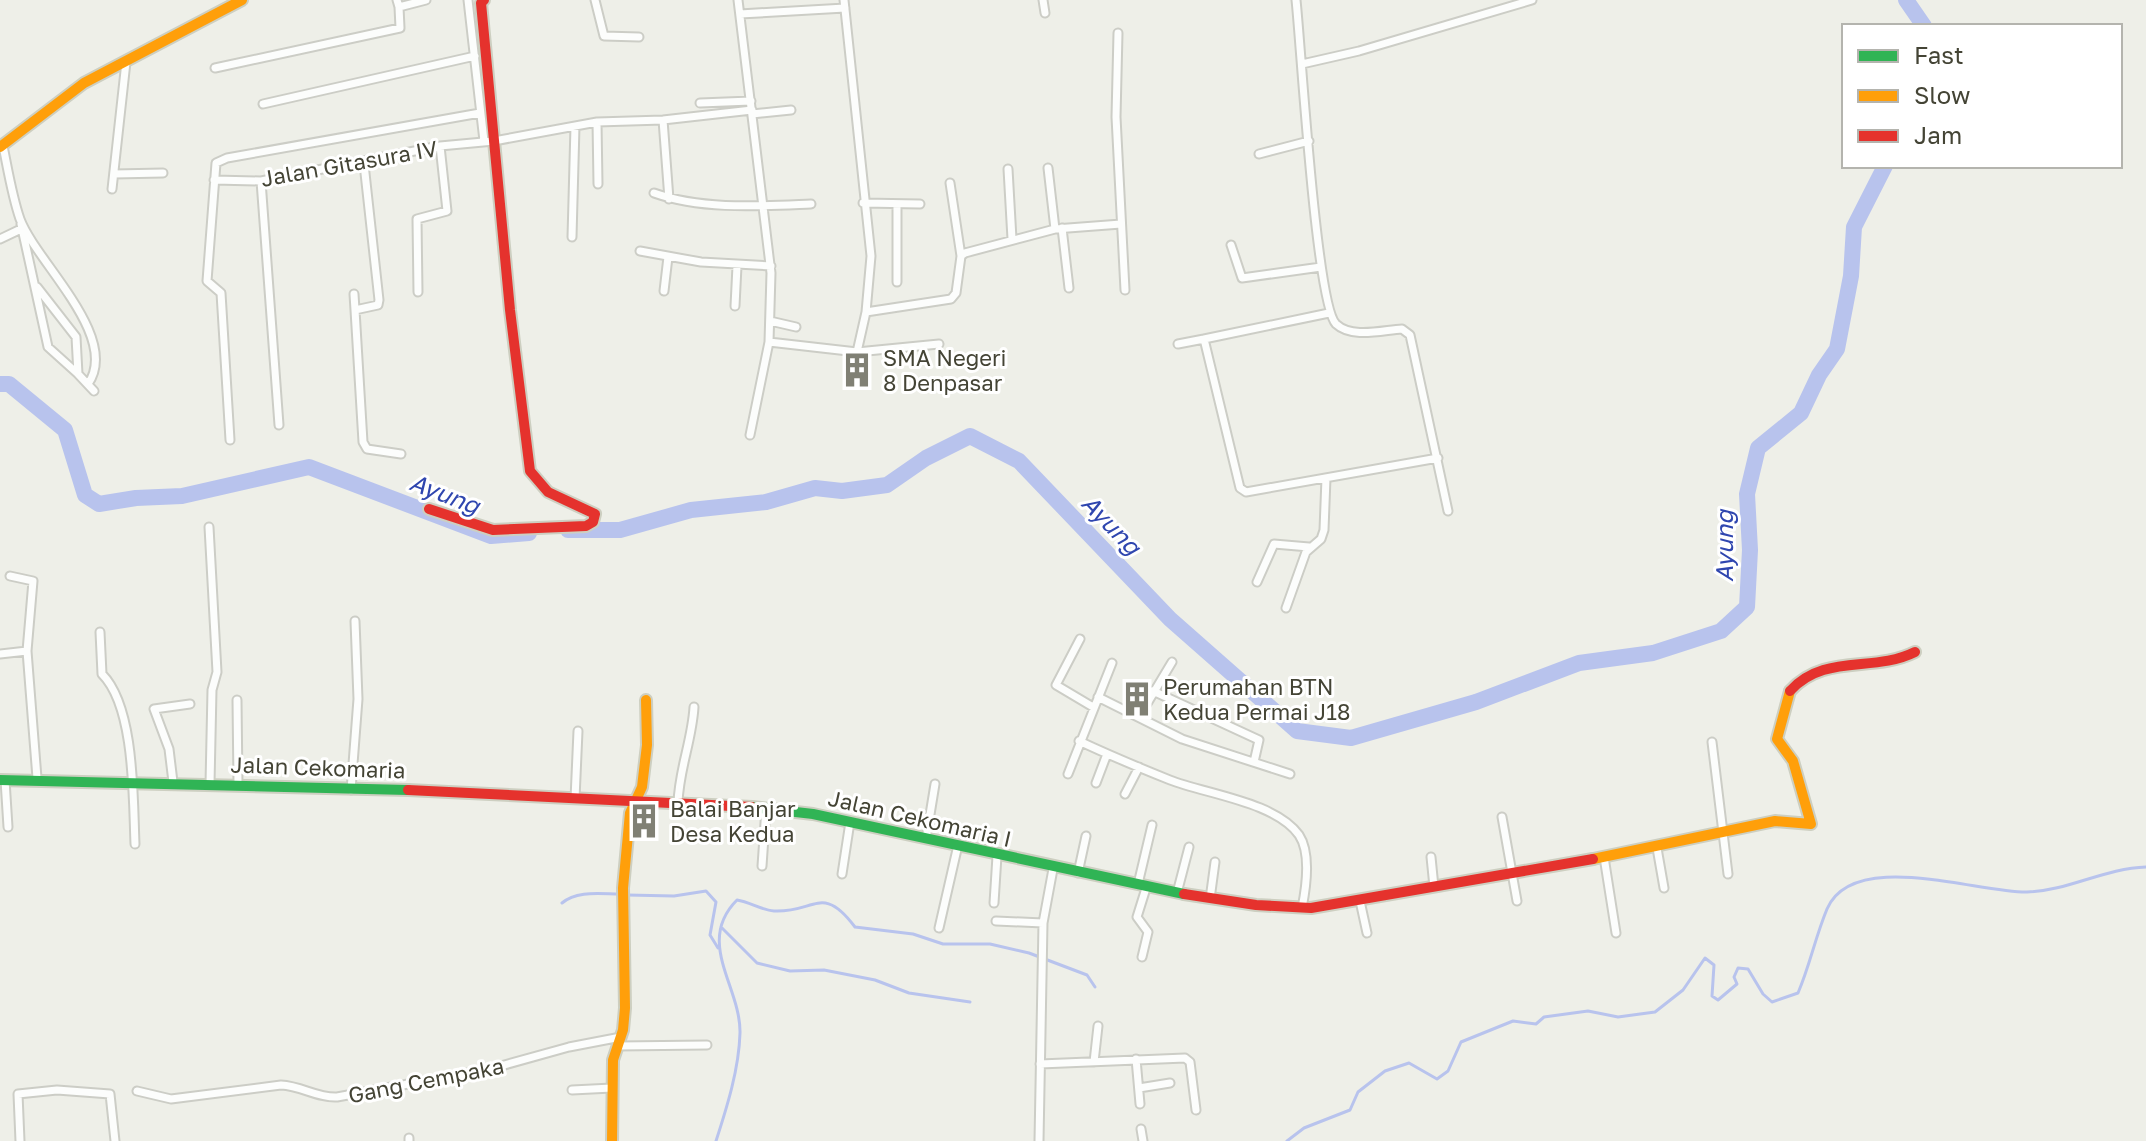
<svg xmlns="http://www.w3.org/2000/svg" width="2146" height="1141" font-family="'Golos Text',sans-serif">
	<style>
		.lines { fill: none; stroke-linecap: round; stroke-linejoin: round }
		.stream { stroke: #b8c3ed; stroke-width: 3 }
		.river { stroke: #b8c3ed; stroke-width: 16 }
		.street-casing { stroke: #cccdc6; stroke-width: 11 }
		.fast-casing { stroke: #cdcfc1; stroke-width: 14 }
		.slow-casing { stroke: #cdcfc1; stroke-width: 14 }
		.jam-casing { stroke: #cdcfc1; stroke-width: 14 }
		.street { stroke: #fcfdfc; stroke-width: 7 }
		.fast { stroke: #30b455; stroke-width: 10 }
		.slow { stroke: #ff9f0a; stroke-width: 10 }
		.jam { stroke: #e5322d; stroke-width: 10 }
		.labels { text-anchor: middle; dominant-baseline: central; stroke-width: 6; stroke-linejoin: round; paint-order: stroke }
		.street-label { font-size: 22px; fill: #444435; stroke: #fff }
		.poi-label { font-size: 22px; fill: #444435; stroke: #fff; text-anchor: start }
		.water-label { font-size: 24px; font-style: italic; fill: #2f46af; stroke: #fff }
	</style>
	<rect width="100%" height="100%" fill="#eeefe8"/>
	<g class="lines">
		<path class="stream" d="M627 895 674 896 706 891 716 902 710 935 718 948
			M562 903C577 890 601 894 620 894
			M721 927 757 963 790 971 824 970 875 980 909 993 970 1002
			M716 1141C727 1107 739 1069 740 1033 741 987 695 942 737 900 750 902 761 910 774 911 815 913 822 883 855 927L913 934 943 944H990L1029 953 1087 975 1095 987
			M1287 1141 1304 1128 1350 1110 1358 1092 1385 1071 1409 1063 1437 1079 1448 1071 1461 1042 1513 1021 1536 1024 1544 1017 1588 1011 1618 1017 1655 1012 1683 990 1705 958 1714 965 1712 996 1718 1000 1737 984 1734 977 1738 968 1748 969 1763 994 1772 1002 1798 993C1810 965 1815 938 1827 909 1853 848 1978 893 2027 892 2068 891 2105 868 2146 867"/>
		<path class="river" d="M1906 0 1924 26
			M0 384H9L65 430 85 495 99 504 136 498 182 496 309 467 491 536 529 533
			M568 530H620L691 510 766 502 815 488 842 491 887 485 926 458 970 436 1019 461 1170 619 1297 731 1351 738 1476 702 1579 663 1653 653 1721 631 1747 607 1750 550 1747 494 1758 448 1801 413 1819 375 1837 349 1851 276 1854 227 1885 166"/>
		<g class="street-casing">
			<path id="street" d="M397 0 399 7 426 0
				M468 0 484 141
				M595 0 604 36 639 37
				M738 0 771 273 769 342 750 435
				M844 0 871 256 866 312 951 299 956 293 961 256 965 253 1055 229 1121 224
				M1043 0 1045 13
				M1296 0C1301 45 1316 304 1336 324 1352 339 1383 330 1402 329L1410 335 1448 511
				M740 14 845 8
				M1118 33 1116 117 1125 290
				M1302 64 1359 51 1532 0
				M215 68 400 28 399 7
				M700 103 751 101
				M263 104 475 56
				M752 114 791 110
				M663 120 669 199
				M597 122 598 184
				M3 146C8 170 12 196 20 219 36 262 121 337 88 384
				M1259 154 1309 141
				M364 164 379 300 378 305 355 310 363 442 367 449 401 454
				M1048 168 1055 229
				M1008 169 1012 239
				M114 174 163 173
				M214 180 261 181 440 146 494 141 597 122 663 120 752 110
				M261 181 279 425
				M950 183 961 256
				M112 189 126 62
				M654 193C702 210 760 206 811 204
				M863 203 920 204
				M21 224 48 347 78 374
				M1062 228 1069 288
				M572 237 575 126
				M0 239 21 229
				M1231 245 1242 278 1321 267
				M640 251 701 262 771 266
				M897 282V205
				M37 287 76 337 78 374 94 391
				M664 291 668 257
				M418 292 417 219 447 211 440 146
				M354 294 355 310
				M735 306 737 266
				M1329 313 1204 339 1240 488 1246 492 1438 458
				M770 321 796 327
				M769 342 857 352 866 312
				M1178 344 1204 339
				M854 378 857 352 939 344
				M230 440 221 293 207 281 216 163 227 158 480 113
				M209 527 217 672 212 690 210 784
				M10 576 33 581 27 651 37 778
				M1257 582 1274 544 1309 547
				M1286 608 1306 552 1321 539 1324 530 1326 478
				M100 632 102 674C135 707 133 798 135 844
				M1080 639 1056 685 1093 707
				M0 654 27 651
				M1153 691 1259 740 1254 762
				M1098 697 1182 739 1290 774
				M237 700 238 784
				M1139 717 1172 662
				M1079 741C1109 755 1140 768 1170 780 1206 794 1276 802 1299 835 1311 853 1306 888 1302 908
				M1712 742 1728 874
				M1068 774 1112 663
				M5 780 8 827
				M173 782 169 749 154 709 190 704
				M1096 783 1107 754
				M351 790 358 699 355 621
				M1125 794 1139 767
				M575 799 578 731
				M678 803C679 769 692 741 694 707
				M1502 817 1517 901
				M926 839 935 784
				M1657 848 1664 888
				M1431 857 1434 887
				M1604 857 1616 933
				M762 866 766 808
				M1078 873 1086 836
				M842 874 850 822
				M1138 884 1152 825
				M1177 893 1189 847
				M1210 899 1215 862
				M1360 901 1367 933
				M994 903 997 856
				M996 921 1043 923
				M939 928 958 845
				M1142 957 1148 932 1137 917 1147 885
				M618 1046 707 1045
				M1136 1059 1140 1104
				M1094 1062 1098 1026
				M1040 1064 1185 1058 1190 1062 1196 1110
				M1139 1088 1170 1083
				M572 1090 612 1088
				M137 1091 171 1099 281 1085C302 1086 317 1098 337 1097L490 1069 569 1047 621 1037
				M1141 1129 1143 1141
				M409 1138V1141
				M20 1141 18 1094 57 1090 110 1094 115 1141
				M1039 1141 1043 923 1053 869"/>
		</g>
		<g class="fast-casing">
			<path id="fast" d="M0 780 408 790
				M752 807 813 814 1184 894"/>
		</g>
		<g class="slow-casing">
			<path id="slow" d="M0 147 84 83 242 0
				M1593 859 1775 821 1811 824 1793 761 1777 739 1790 691
				M612 1141 613 1060 623 1030 625 1008 623 888 630 813 642 787 647 745 646 700"/>
		</g>
		<g class="jam-casing">
			<path id="jam" d="M429 509 493 530 586 526 593 522 595 514 548 492 530 471 510 310 481 3 484 0
				M1790 691C1824 653 1873 673 1915 652
				M408 790 752 807
				M1184 894 1256 905 1311 908 1593 859"/>
		</g>
		<use href="#street" class="street"/>
		<use href="#fast" class="fast"/>
		<use href="#slow" class="slow"/>
		<use href="#jam" class="jam"/>
	</g>
	<defs>
		<g id="building-bare" transform="scale(2.76)"><path d="M-4-6H4V6H1V3H-1V6H-4ZM-2.5-4.3h1.7v1.8h-1.7ZM.8-4.3h1.7v1.8H.8ZM-2.5-1h1.7V.8h-1.7ZM.8-1h1.7V.8H.8Z" fill="#808074" stroke="#fff" stroke-width="2.5" paint-order="stroke"/></g>
	</defs>
	<g fill-rule="evenodd">
		<use href="#building-bare" x="857" y="370"/>
		<use href="#building-bare" x="1137" y="699"/>
		<use href="#building-bare" x="644" y="821"/>
	</g>
	<g class="labels">
		<g class="street-label">
			<text transform="translate(349 163) rotate(-10)">Jalan Gitasura IV</text>
			<text transform="translate(318 767) rotate(2)">Jalan Cekomaria</text>
			<text transform="translate(920 818) rotate(13)">Jalan Cekomaria I</text>
			<text transform="translate(426 1080) rotate(-11)">Gang Cempaka</text>
		</g>
		<g class="poi-label">
			<text x="883" y="357">SMA Negeri<tspan x="883" dy="25">8 Denpasar</tspan></text>
			<text x="1163" y="686">Perumahan BTN<tspan x="1163" dy="25">Kedua Permai J18</tspan></text>
			<text x="670" y="808">Balai Banjar<tspan x="670" dy="25">Desa Kedua</tspan></text>
		</g>
		<g class="water-label">
			<text transform="translate(445 493) rotate(21)">Ayung</text>
			<text transform="translate(1112 524) rotate(46)">Ayung</text>
			<text transform="translate(1723 546) rotate(-90)">Ayung</text>
		</g>
	</g>
	<rect x="1842" y="24" width="280" height="144" fill="#ffffff" stroke="#b4b4ae" stroke-width="2"/>
	<rect x="1858" y="50" width="40" height="12" fill="#30b455" stroke="#b4b4ae" stroke-width="2"/>
	<text x="1914" y="64" font-size="24" fill="#444435">Fast</text>
	<rect x="1858" y="90" width="40" height="12" fill="#ff9f0a" stroke="#b4b4ae" stroke-width="2"/>
	<text x="1914" y="104" font-size="24" fill="#444435">Slow</text>
	<rect x="1858" y="130" width="40" height="12" fill="#e5322d" stroke="#b4b4ae" stroke-width="2"/>
	<text x="1914" y="144" font-size="24" fill="#444435">Jam</text>
</svg>
